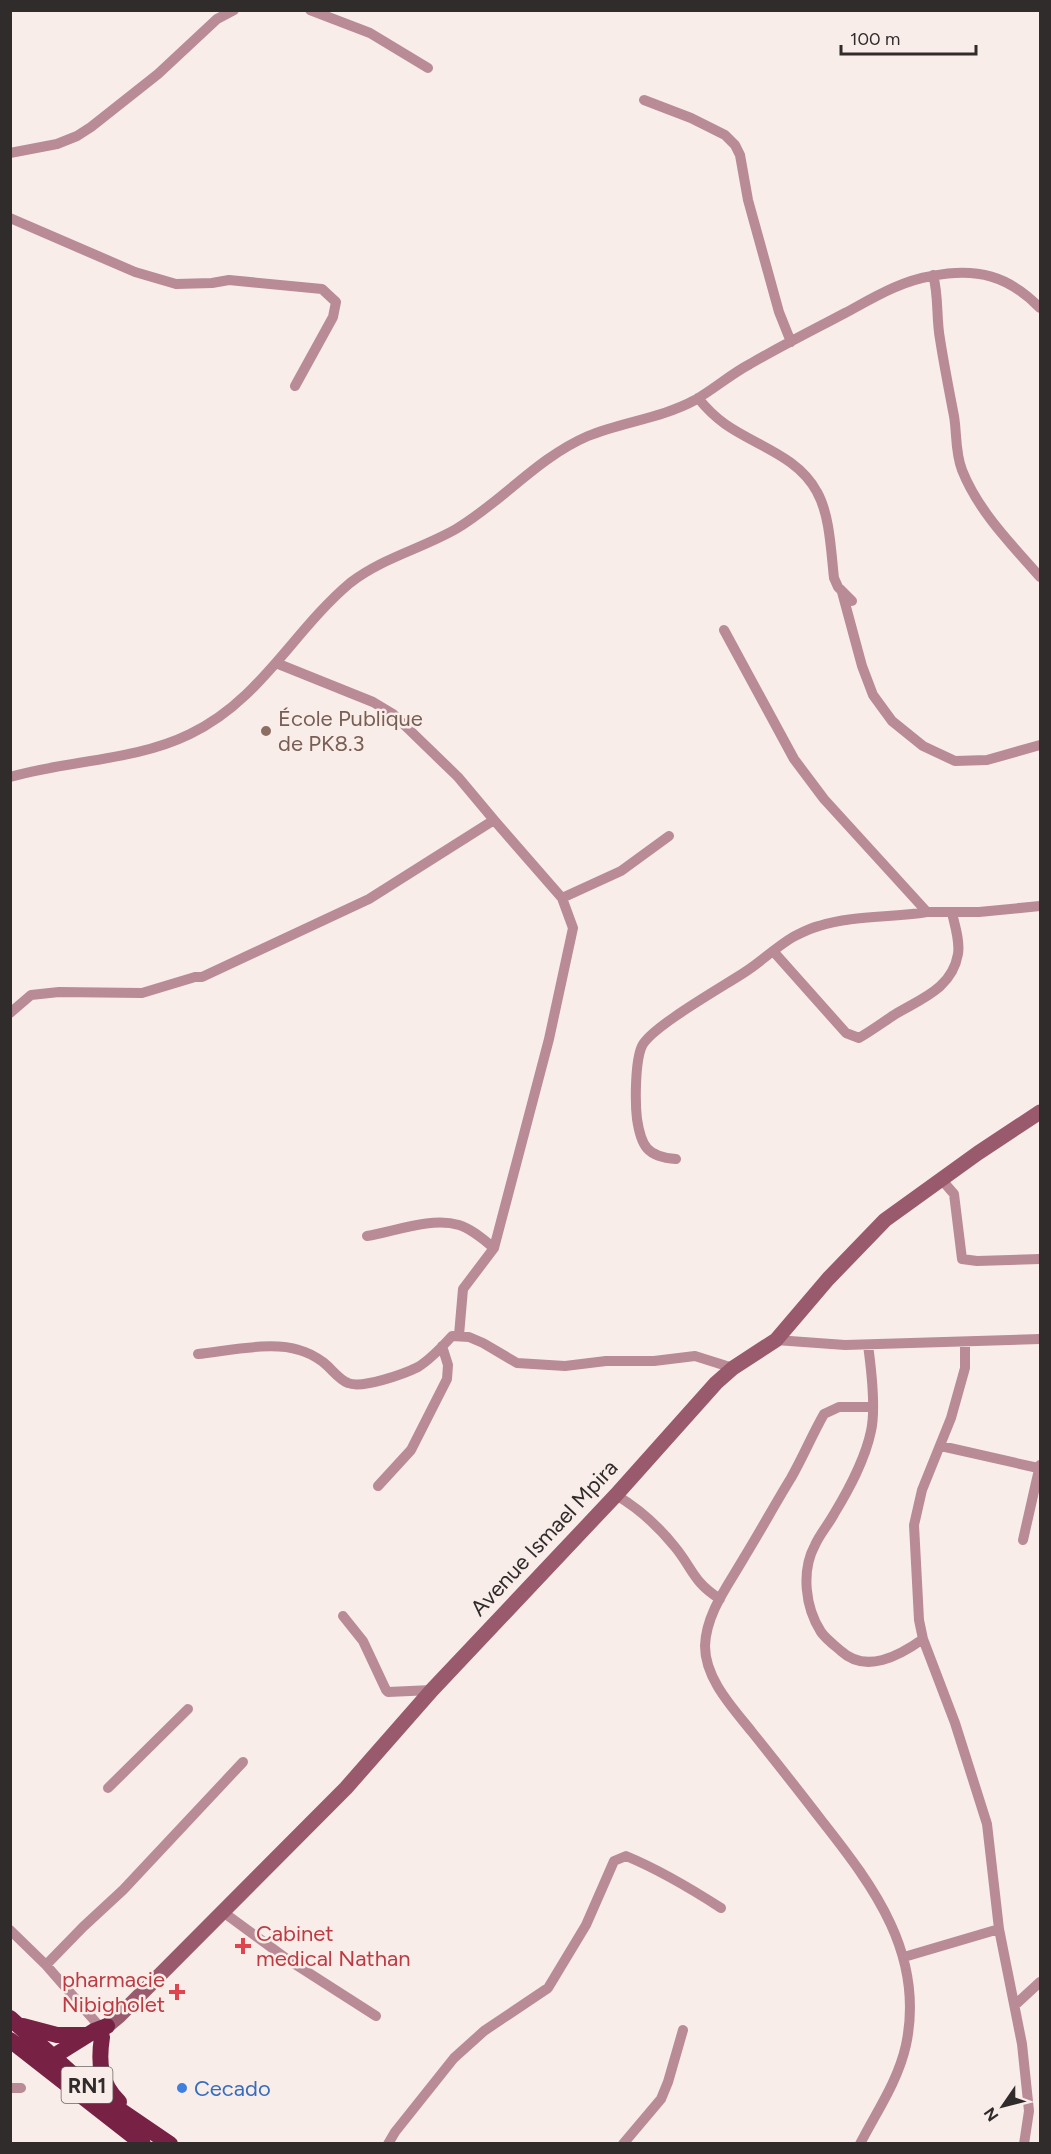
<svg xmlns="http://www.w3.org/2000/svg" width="1051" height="2154" font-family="Figtree,sans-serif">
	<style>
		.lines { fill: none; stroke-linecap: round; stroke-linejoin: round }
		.minor { stroke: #b98b97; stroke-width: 10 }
		.secondary { stroke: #9a5a6d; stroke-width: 15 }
		.trunk { stroke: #724; stroke-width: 16 }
		.education-dot { fill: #8d6e63; stroke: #f9ede9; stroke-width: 2 }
		.health-dot { fill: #e0444e; stroke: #f9ede9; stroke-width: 2 }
		.shop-dot { fill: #3f7fe0; stroke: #f9ede9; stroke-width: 2 }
		.labels { text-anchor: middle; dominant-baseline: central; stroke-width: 5; stroke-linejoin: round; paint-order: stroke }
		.shield { fill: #f9ede9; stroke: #6c6664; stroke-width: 1.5 }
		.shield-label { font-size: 21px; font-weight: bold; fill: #302c2b }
		.education-label { font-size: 22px; fill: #785e54; stroke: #f9ede9; text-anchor: start }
		.street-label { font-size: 22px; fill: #302c2b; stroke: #f9ede9 }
		.health-label { font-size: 22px; fill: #be3a42; stroke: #f9ede9; text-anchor: start }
		.shop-label { font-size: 22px; fill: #366cbe; stroke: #f9ede9; text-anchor: start }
	</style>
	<rect width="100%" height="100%" fill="#f9ede9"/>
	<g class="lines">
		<path class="minor" d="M310 10 370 33 428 68
			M644 100 691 118 725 135 735 145 740 155 748 200 779 312 791 342
			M10 153 57 144 77 136 91 127 158 74 217 19 234 10
			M10 218 135 272 176 284 212 283 229 280 322 289 336 302 333 317 295 386
			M933 275C939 296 936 318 940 339 944 365 949 390 954 416 957 434 955 452 962 470 978 511 1012 545 1040 577
			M698 398C706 408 714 416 725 424 756 446 798 456 817 492 830 515 831 552 834 578L838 587 852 601
			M842 592 862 666 873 695 892 721 923 746 955 761 987 760 1040 745
			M724 630 794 759 824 799 927 912H979L1040 906
			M276 663 373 702 393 714 458 777 494 820
			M10 777C69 760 135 761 190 734 260 701 293 631 350 583 382 558 421 549 456 529 503 501 537 458 588 436 622 422 662 418 695 400 714 389 731 374 750 364 781 346 813 330 845 313 873 298 900 281 932 276 977 267 1009 276 1040 308
			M562 898 621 871 669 836
			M773 951 846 1033 859 1038C871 1031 882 1023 894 1015 920 999 952 989 958 954 960 941 955 926 952 913
			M10 1013 31 995 59 992 142 993 195 977H202L369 899 494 820 562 898 573 928 549 1039 494 1248 463 1289 459 1335
			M676 1159C647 1157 641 1146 637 1119 635 1102 635 1061 642 1046 651 1027 724 986 745 972 762 961 776 947 793 937 801 933 810 928 819 926 853 915 891 918 927 912
			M941 1179 954 1194 962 1259 977 1261 1040 1259
			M367 1236C396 1231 431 1217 459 1225 472 1229 484 1240 494 1248
			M776 1340 845 1345 1040 1339
			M965 1342V1368L951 1418 922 1490 914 1525 919 1620 923 1639 955 1723 987 1824 999 1929 1022 2044 1029 2111 1024 2144
			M868 1345C871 1367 876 1409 871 1431 865 1460 849 1489 834 1514 828 1525 820 1534 815 1545 801 1571 805 1607 821 1632 826 1639 834 1645 841 1651 866 1674 899 1656 923 1639
			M198 1354C227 1351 271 1341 299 1350 307 1352 316 1357 323 1362 332 1369 338 1379 348 1383 362 1389 404 1374 418 1367 431 1359 442 1347 452 1336L469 1337 483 1343 517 1363 565 1366 606 1361H654L695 1356 733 1368
			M941 1446 1038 1468
			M378 1486 411 1450 447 1379 448 1365 442 1346
			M616 1495C638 1508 659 1527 675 1547 693 1569 693 1582 720 1599
			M1023 1540 1040 1465
			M343 1616 363 1641 386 1690 388 1692 432 1690
			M108 1788 188 1709
			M223 1912 287 1959 376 2016
			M10 1930 46 1965 100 2027
			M904 1957 999 1929
			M46 1965 83 1927 123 1890 243 1762
			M1015 2005 1040 1982
			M10 2088H21
			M388 2144 395 2132 454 2058 484 2031 548 1988 586 1925 614 1861 626 1856C660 1870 690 1888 721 1908
			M623 2144 661 2099 668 2082 683 2030
			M860 2144C877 2111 898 2081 906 2045 925 1955 874 1887 822 1821 799 1791 776 1762 752 1732 733 1708 705 1679 705 1646 706 1613 729 1584 745 1556 761 1530 775 1504 791 1478 803 1457 812 1435 824 1414L839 1407H872"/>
		<path class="secondary" d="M107 2026 119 2016 346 1788 432 1690 616 1495 716 1383 733 1368 776 1340 828 1279 885 1220 978 1153 1040 1112"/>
		<path class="trunk" d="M10 2018 69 2071 104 2099 170 2144
			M23 2026 57 2035H86
			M102 2037C98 2063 100 2083 119 2102
			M10 2040 143 2144
			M46 2061 94 2031 107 2026"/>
	</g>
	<circle class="education-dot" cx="266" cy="731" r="6"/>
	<g class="health-dot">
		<path d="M240 1937h6v6h6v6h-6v6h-6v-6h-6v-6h6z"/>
		<path d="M174 1983h6v6h6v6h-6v6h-6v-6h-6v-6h6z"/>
	</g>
	<circle class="shop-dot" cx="182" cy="2088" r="6"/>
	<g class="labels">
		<rect class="shield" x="61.5" y="2067" width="51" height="36" rx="4.5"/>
		<g class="shield-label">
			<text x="87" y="2085">RN1</text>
		</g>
		<g class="education-label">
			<text x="278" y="718">École Publique<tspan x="278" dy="25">de PK8.3</tspan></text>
		</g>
		<g class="street-label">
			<text transform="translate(544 1538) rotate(-47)">Avenue Ismael Mpira</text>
		</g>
		<g class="health-label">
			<text x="256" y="1933">Cabinet<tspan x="256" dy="25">medical Nathan</tspan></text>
			<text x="165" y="1979" text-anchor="end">pharmacie<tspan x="165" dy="25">Nibigholet</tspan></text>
		</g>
		<g class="shop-label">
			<text x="194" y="2088">Cecado</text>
		</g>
	</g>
	<rect width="1051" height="2154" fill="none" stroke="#302c2b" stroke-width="24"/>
	<g transform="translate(1003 2106) rotate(235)" stroke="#f9ede9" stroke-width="4.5" paint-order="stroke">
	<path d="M0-4.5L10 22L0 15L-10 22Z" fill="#302c2b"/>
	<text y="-9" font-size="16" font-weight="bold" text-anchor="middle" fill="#302c2b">N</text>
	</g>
	<path d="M841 45v9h135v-9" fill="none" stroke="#302c2b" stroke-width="3"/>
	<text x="850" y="45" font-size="18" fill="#302c2b" stroke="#f9ede9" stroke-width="4.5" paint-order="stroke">100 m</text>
</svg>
